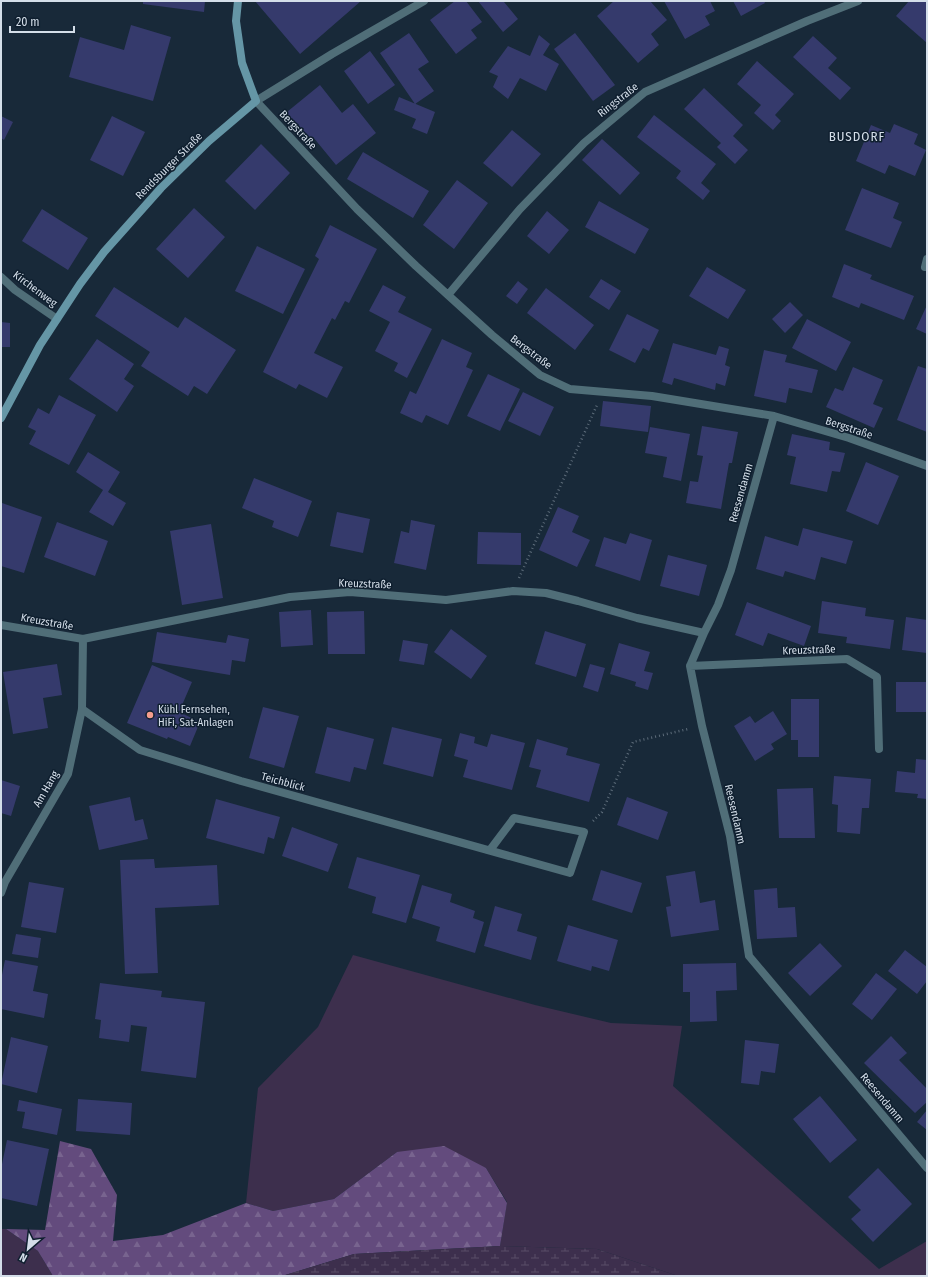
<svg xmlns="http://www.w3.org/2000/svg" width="928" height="1277" font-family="'Fira Sans Condensed',sans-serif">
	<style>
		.grass { fill: #3d2f4d }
		.forest { fill: url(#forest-firs) }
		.wetland { fill: url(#wetland-marsh) }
		.building { fill: #353a6c }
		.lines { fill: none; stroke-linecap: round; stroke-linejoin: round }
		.path { stroke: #5c6b79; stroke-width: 2.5; stroke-dasharray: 1 3; stroke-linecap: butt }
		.street { stroke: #506e78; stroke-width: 8 }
		.secondary { stroke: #6596a6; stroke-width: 8 }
		.poi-dot { fill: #f49d8d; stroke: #0f1f2f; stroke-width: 1.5 }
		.labels { text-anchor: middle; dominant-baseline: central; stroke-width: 3; stroke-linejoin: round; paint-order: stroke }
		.street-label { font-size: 11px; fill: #d4dee9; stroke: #0f1f2f }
		.poi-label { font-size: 11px; fill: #d4dee9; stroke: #0f1f2f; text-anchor: start }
		.quarter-label { font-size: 13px; letter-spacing: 1px; fill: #d4dee9; stroke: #0f1f2f }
	</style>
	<defs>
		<pattern id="forest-firs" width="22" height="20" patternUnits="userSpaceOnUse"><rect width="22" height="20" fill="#634b7d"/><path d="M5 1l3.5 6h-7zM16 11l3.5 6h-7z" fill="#78648f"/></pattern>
		<pattern id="wetland-marsh" width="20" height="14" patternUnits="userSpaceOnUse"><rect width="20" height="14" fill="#3d2f4d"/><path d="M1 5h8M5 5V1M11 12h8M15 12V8" fill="none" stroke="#584d67"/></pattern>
	</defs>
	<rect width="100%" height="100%" fill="#182939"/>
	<path class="grass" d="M353 955 535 1005 611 1023 682 1026 673 1086 879 1269 927 1241V1276H678L597 1249 500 1246 507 1202 486 1168 397 1152 334 1199 273 1211 246 1203 258 1088 318 1027Z
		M1 1229H6L38 1251 53 1276H1Z"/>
	<path class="forest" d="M60 1141 91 1149 117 1195 113 1241 163 1235 246 1203 273 1211 334 1199 397 1152 444 1146 486 1168 507 1203 500 1246 354 1254 282 1276H53L38 1251 6 1229 45 1230Z"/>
	<path class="wetland" d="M500 1246 597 1249 678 1276H282L354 1254Z"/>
	<path class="building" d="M143 1H205L204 12 143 4Z
		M255 1H361L300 54Z
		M455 1H466L482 22 471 30 477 38 456 54 430 20Z
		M478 1H506L504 2 518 19 503 32Z
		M614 1H650L667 20 651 34 659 45 638 63 597 16Z
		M664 1H710L715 11 705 16 710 25 685 39Z
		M733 1H764L765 3 741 16Z
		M909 1H927V43L896 16Z
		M131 25 171 37 153 101 69 77 80 37 124 50Z
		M409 33 429 62 418 69 434 91 415 104 380 53Z
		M575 33 615 85 593 101 554 49Z
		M539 35 550 44 543 55 559 64 546 91 520 78 508 99 493 87 498 76 489 72 508 46 530 56Z
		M813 36 837 58 828 68 851 88 840 100 793 57Z
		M370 51 395 85 368 104 344 71Z
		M757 61 794 94 775 115 781 121 773 130 754 113 761 105 737 84Z
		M320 85 342 113 353 104 376 133 336 165 313 137 305 143 282 116Z
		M704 88 743 125 733 136 748 150 735 164 717 147 721 143 684 109Z
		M399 97 435 112 427 134 412 128 416 119 394 110Z
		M654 115 716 164 701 183 710 191 703 200 676 178 681 171 637 137Z
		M1 116 13 122 4 140 1 138Z
		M112 116 145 132 123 176 90 160Z
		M894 124 918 134 914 144 926 150 915 176 889 165 885 174 856 161 871 125 890 133Z
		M512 130 541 154 512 187 483 163Z
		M602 139 640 173 620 195 582 160Z
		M261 144 290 173 255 210 225 181Z
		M363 152 429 191 413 218 347 179Z
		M457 180 488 203 454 249 423 225Z
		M862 188 899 203 893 218 902 222 891 248 845 230Z
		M599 201 649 229 635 254 585 227Z
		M194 208 225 237 188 278 156 249Z
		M42 209 88 238 68 270 22 241Z
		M547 211 569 230 549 254 527 236Z
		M330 225 377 249 349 303 345 301 335 320 332 318 314 353 343 367 327 398 299 384 296 389 263 372 319 259 315 256Z
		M257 246 305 269 283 314 235 291Z
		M844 264 872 275 870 279 914 296 904 320 861 303 859 308 832 297Z
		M707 267 746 290 728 319 689 296Z
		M601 279 621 291 609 310 589 297Z
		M518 281 528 289 517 304 506 296Z
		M383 285 406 297 398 312 432 329 407 378 394 371 398 363 375 351 390 322 369 311Z
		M114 287 178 328 185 317 236 350 207 394 194 386 188 396 141 366 150 352 95 316Z
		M546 288 594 325 575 350 527 313Z
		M790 302 803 315 785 333 772 319Z
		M927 305V334L916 329Z
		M627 314 659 330 649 351 643 348 635 363 609 350Z
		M807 319 851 342 836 371 792 348Z
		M1 322 10 323V347H1Z
		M97 339 134 364 124 379 134 386 117 412 69 379Z
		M442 339 472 353 466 367 473 370 448 425 426 415 422 423 400 413 410 391 416 394Z
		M673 343 716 355 719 346 729 349 725 365 730 367 725 386 716 383 715 390 674 378 672 385 662 382Z
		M764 350 787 355 785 362 818 370 812 393 789 388 786 403 754 396Z
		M918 366 927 369V432L897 420Z
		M853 367 883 380 873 404 883 408 874 428 826 407 835 388 843 391Z
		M488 374 520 389 500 431 467 416Z
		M523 392 554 407 540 436 508 421Z
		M59 395 96 415 69 465 29 444 36 431 28 427 38 408 49 414Z
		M603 401 651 406 648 432 600 426Z
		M702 426 738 432 732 463H729L721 509 686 503 690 481 698 482 703 456 697 455Z
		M650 427 690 434 681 481 663 477 667 457 645 453Z
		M792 434 830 442 829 450 845 453 840 472 832 471 827 492 790 484 796 457 787 455Z
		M88 452 120 472 108 492 126 503 113 526 89 512 103 490 76 472Z
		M866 462 899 476 878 525 846 511Z
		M254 478 312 501 298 537 272 527 274 521 242 508Z
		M2 503 42 517 24 573 1 566Z
		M558 507 579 516 572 532 590 540 577 567 539 550Z
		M337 512 370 519 363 553 330 546Z
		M411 520 435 525 426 570 394 563 401 531 409 533Z
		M57 522 108 541 95 576 44 557Z
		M211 524 223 598 182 605 170 531Z
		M803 528 853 541 846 564 821 557 815 580 785 571 783 577 756 569 765 536 798 546Z
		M478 532 521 533V565L477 564Z
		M630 533 652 540 640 581 595 566 604 537 626 544Z
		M668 555 707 565 699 596 660 586Z
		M822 601 866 608 865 616 894 620 890 649 846 643 847 637 818 633Z
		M747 602 811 626 804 646 768 633 763 646 735 635Z
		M311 610 313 645 281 647 279 612Z
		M364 611 365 654H328L327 612Z
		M906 617 927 620V653L902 650Z
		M451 629 487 656 471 679 434 652Z
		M545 631 586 644 576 677 535 664Z
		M157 632 226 643 228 635 249 639 245 662 232 660 230 675 152 662Z
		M403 640 428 644 424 665 399 661Z
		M619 643 650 652 644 671 653 673 648 690 635 686 636 682 610 674Z
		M57 664 62 695 43 698 48 728 13 734 3 672Z
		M590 664 605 668 598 692 583 687Z
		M152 665 192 682 179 712 200 722 190 746 168 737 167 739 127 723Z
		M896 682H927V712H896Z
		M791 699H819V757H798V740H791Z
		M263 707 299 716 284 768 249 758Z
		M773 711 787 734 771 744 774 749 755 761 734 726 750 716 755 723Z
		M327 727 374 739 366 770 354 767 350 782 315 773Z
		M392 727 442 739 433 777 383 764Z
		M460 733 475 737 474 743 487 747 491 734 525 743 512 790 463 777 468 760 454 756Z
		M537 739 568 748 566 755 600 764 589 802 536 787 541 770 529 767Z
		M916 759 927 760V799L917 798 918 794 895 792 897 771 915 773Z
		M834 776 871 779 869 808H862L860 834 837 832 838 805 832 804Z
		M1 780 20 786 11 816 1 813Z
		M813 788 815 838H779L777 789Z
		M130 797 135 821 143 819 148 839 99 850 89 806Z
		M627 797 668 812 658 840 617 825Z
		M216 799 280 817 274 839 268 837 264 854 206 838Z
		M292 827 338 844 328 872 282 856Z
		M357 857 420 875 406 923 372 913 376 897 348 888Z
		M154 859 155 868 217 865 219 905 155 908 158 973 125 974 120 860Z
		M601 870 642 883 632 913 592 900Z
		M695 871 700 903 715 900 719 930 671 937 666 907 671 906 666 876Z
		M29 882 64 888 56 933 21 927Z
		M422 885 452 894 450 902 475 911 473 918 484 922 475 953 436 941 440 927 412 918Z
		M777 888 778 908 795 907 797 937 757 939 754 890Z
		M495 906 522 914 517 931 537 937 531 960 484 946Z
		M568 925 618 940 609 971 592 966 591 971 557 961Z
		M16 934 41 938 38 958 12 954Z
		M820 943 842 966 810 996 788 973Z
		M905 950 927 967V981L917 994 888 971Z
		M5 960 38 966 33 991 48 994 44 1018 1 1009V980Z
		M736 963 737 990 716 991 717 1021 690 1022V992H683V964Z
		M876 973 897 989 872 1020 852 1004Z
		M100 983 162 991 161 997 205 1002 196 1078 141 1071 147 1027 131 1025 129 1042 99 1038 101 1020 95 1019Z
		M891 1036 907 1053 899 1060 927 1089V1102L915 1113 864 1063Z
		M11 1037 48 1046 37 1093 1 1084Z
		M745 1040 779 1044 775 1073 761 1071 759 1085 741 1083Z
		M820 1096 857 1140 830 1163 793 1119Z
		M78 1099 132 1103 130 1135 76 1131Z
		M19 1100 62 1109 57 1135 22 1128 25 1112 17 1111Z
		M927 1110V1130L917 1122Z
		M7 1140 49 1149 37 1206 1 1198V1169Z
		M878 1168 912 1204 873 1242 851 1219 861 1210 848 1197Z"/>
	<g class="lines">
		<path class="path" d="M519 578 597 405
			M593 821 602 812 633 742 688 729"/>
		<path class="street" d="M424 1 332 54 256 101 357 209 416 266 492 335 540 375 570 389 652 396 774 416 849 438 927 466
			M925 267 927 259
			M1 277 15 290 57 319
			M448 295 520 209 584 143 645 92 807 21 858 1
			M774 416 731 570 718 605 704 633 690 666 702 726 730 836 749 956 927 1168
			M1 625 83 639 290 597 350 592 446 600 513 591 546 593 578 601 637 618 704 633
			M690 666 847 659 877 677 879 749
			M82 709 140 750 241 781 570 873 584 832 514 818 490 850
			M1 893 5 882 68 774 82 709 83 639"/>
		<path class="secondary" d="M1 418 40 345 80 284 104 252 161 188 209 141 256 101 242 63 236 21 238 1"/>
	</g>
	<circle class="poi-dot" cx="150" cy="715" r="4"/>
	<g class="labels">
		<g class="street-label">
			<text transform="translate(618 100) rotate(-38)">Ringstraße</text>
			<text transform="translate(298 130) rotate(47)">Bergstraße</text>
			<text transform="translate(169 166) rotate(-45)">Rendsburger Straße</text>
			<text transform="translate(35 289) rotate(37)">Kirchenweg</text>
			<text transform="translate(531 352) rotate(37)">Bergstraße</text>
			<text transform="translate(849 428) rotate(18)">Bergstraße</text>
			<text transform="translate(741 493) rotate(-74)">Reesendamm</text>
			<text transform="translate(365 584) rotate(2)">Kreuzstraße</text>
			<text transform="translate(47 622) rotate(10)">Kreuzstraße</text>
			<text transform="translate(809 650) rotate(-2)">Kreuzstraße</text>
			<text transform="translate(283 782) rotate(15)">Teichblick</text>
			<text transform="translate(46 789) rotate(-60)">Am Hang</text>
			<text transform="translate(735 814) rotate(77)">Reesendamm</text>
			<text transform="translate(882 1098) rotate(50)">Reesendamm</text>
		</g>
		<g class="poi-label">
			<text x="158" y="709">Kühl Fernsehen,<tspan x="158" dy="13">HiFi, Sat-Anlagen</tspan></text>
		</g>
		<g class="quarter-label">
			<text x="857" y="136">BUSDORF</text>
		</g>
	</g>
	<rect width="928" height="1277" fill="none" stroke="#d4dee9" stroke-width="4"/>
	<g transform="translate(28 1249) rotate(208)" stroke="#0f1f2f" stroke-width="3" paint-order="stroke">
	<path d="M0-3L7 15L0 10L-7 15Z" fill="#d4dee9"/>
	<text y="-6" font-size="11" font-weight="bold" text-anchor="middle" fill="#d4dee9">N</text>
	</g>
	<path d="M10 26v6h64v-6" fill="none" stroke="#d4dee9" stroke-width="2"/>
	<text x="16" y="26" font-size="12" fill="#d4dee9" stroke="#0f1f2f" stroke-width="3" paint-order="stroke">20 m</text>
</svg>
